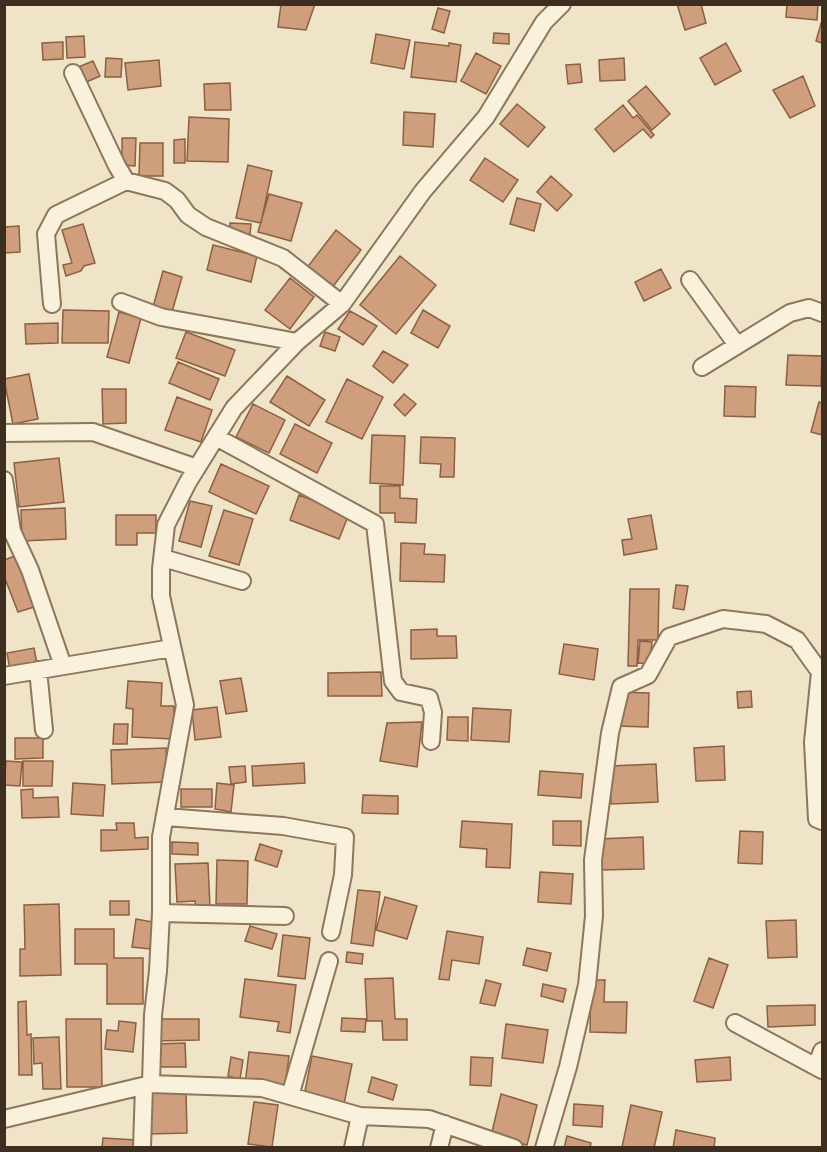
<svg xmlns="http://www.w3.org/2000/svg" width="827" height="1152" font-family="Merriweather,serif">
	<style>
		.building { fill: #cf9f7d; stroke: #8d5f41; stroke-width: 1.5 }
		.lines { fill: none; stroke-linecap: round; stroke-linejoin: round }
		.street-casing { stroke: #8d765c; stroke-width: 20 }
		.street { stroke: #faf1dc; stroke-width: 16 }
	</style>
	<rect width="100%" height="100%" fill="#f0e4c8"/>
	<path class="building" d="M281 4H315L306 30 278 27Z
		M677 4H701L706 23 685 30Z
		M787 4H818L817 20 786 17Z
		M438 8 450 11 444 33 432 29Z
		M822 20V43L816 41Z
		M494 33 509 34V44L493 43Z
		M376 34 410 40 404 69 371 63Z
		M84 36 85 57 67 58 66 37Z
		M63 42V59L43 60 42 43Z
		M415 42 449 46V43L461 45 456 82 411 77Z
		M726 43 741 71 715 85 700 58Z
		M476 53 501 66 486 94 461 81Z
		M106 58 122 59 121 77H105Z
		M624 58 625 80 600 81 599 60Z
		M159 60 161 86 128 90 125 63Z
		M93 61 100 76 82 84 76 68Z
		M580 64 582 82 568 84 566 65Z
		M803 76 815 106 790 118 773 90Z
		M230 83 231 110H205L204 84Z
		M646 86 670 114 652 130 628 101Z
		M517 104 545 127 528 147 500 124Z
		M623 105 633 118 637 115 654 135 651 138 643 129 614 152 595 129Z
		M404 112 435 114 433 147 403 145Z
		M189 117 229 119 228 162 187 161Z
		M122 138H136L135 166 122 165Z
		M185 139V163H174V140Z
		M140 143H163V176H139Z
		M485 158 518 180 503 202 470 180Z
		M248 165 272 171 261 223 236 218Z
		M551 176 572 195 557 211 537 192Z
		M269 194 302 203 291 241 258 232Z
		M517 198 541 204 534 231 510 224Z
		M230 223 251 224 250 234 230 233Z
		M83 224 95 263 84 266 81 271 66 276 63 265 72 263 62 230Z
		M19 226 20 252 4 253V227Z
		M336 230 361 250 331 289 306 269Z
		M213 245 257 256 251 282 207 270Z
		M400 256 436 285 396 334 360 305Z
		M661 269 671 288 644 301 635 282Z
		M163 271 182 277 172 312 153 307Z
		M290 278 314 297 290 329 265 310Z
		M63 310 109 311 108 343H62Z
		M423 310 450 326 438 348 411 333Z
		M350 311 377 326 363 345 338 329Z
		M119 312 141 318 129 363 107 357Z
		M58 323V343L26 344 25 324Z
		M186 332 235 350 225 376 176 358Z
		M325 332 340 337 335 351 320 346Z
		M383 351 408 365 393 383 373 366Z
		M788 355 822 356 821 386 786 385Z
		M178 362 219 379 210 400 169 383Z
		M29 374 38 419 13 424 4 379Z
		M287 376 325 400 309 426 270 402Z
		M347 379 383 397 362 439 326 422Z
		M725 386 756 387 755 417 724 416Z
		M102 389H126V423L103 424Z
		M404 394 416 404 405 416 394 405Z
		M177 397 212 410 201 442 165 430Z
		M819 402 822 403V435L811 432Z
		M253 404 285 420 269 453 236 437Z
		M295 424 332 443 317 473 280 454Z
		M372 435 405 436 403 485 370 483Z
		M421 437 455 438 454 477H440L441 464 420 463Z
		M59 458 64 502 19 507 14 463Z
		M221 464 269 486 256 514 209 492Z
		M380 486H400V498L417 499 416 523 395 522V513H380Z
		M299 495 349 514 339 539 290 520Z
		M190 501 212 506 201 547 179 541Z
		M65 508 66 539 22 541 21 510Z
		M224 510 253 519 239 565 209 556Z
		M116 515H156V533H137V545H116Z
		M651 515 657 549 624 555 622 540 632 539 628 519Z
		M401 543 425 544 424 554 445 555 444 582 400 581Z
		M15 556 34 607 18 612 4 576V560Z
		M676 585 688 586 684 610 673 608Z
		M630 589H659L658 640H638L637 666H628Z
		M437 629V636H456L457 658 411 659V630Z
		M640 641 652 642 650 664 638 663Z
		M564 644 598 649 594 680 559 674Z
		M34 648 37 664 10 670 7 653Z
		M381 672 382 696H328V673Z
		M241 678 247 711 226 714 220 681Z
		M128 681 162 683 161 706H174L173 739 132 737 133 709 126 708Z
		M751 691 752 707 738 708 737 692Z
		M617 692 649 693 648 727 616 726Z
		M217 707 221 737 195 740 192 710Z
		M473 708 511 710 509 742 471 740Z
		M448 717H468V741L447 740Z
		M422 722 417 767 380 761 387 723Z
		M114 724H128L127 744H113Z
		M15 738H43V758L15 759Z
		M724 746 725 780 696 781 694 748Z
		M166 748 167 782 112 784 111 750Z
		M6 761 22 762 20 786 4 785Z
		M23 761H53L52 786H23Z
		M304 763 305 783 253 786 252 766Z
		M656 764 658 802 611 804 610 766Z
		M245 766 246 782 231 784 229 767Z
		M540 771 583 774 581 798 538 795Z
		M73 783 105 785 103 816 71 814Z
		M217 783 234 785 231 812 215 809Z
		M33 789V798L58 797 59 817 22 818 21 790Z
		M181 789H212V807H181Z
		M363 795 398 796V814L362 813Z
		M462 821 512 824 510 868 486 867 487 849 460 847Z
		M553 821H581V846L553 845Z
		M116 823H134L135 838 148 837V849L101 851V830H117Z
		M740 831 763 832 762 864 738 863Z
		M643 837 644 869 600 870 599 839Z
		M172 842 198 843V855L172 854Z
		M260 844 282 851 277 867 255 860Z
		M217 860 248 861 247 904H216Z
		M208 863 210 908H196L195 901 177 902 175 864Z
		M540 872 573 874 571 904 538 902Z
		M358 890 380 892 373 946 351 943Z
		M385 897 417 906 407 939 376 930Z
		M110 901H129V915H110Z
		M59 904 61 975 20 976V949H25L24 905Z
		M136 919 153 922 150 949 132 947Z
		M796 920 797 957 768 958 766 921Z
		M250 926 277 934 272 949 245 941Z
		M75 929H114V958H143V1004H107V964H75Z
		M447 931 483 937 479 964 452 960 449 980 439 979Z
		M283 935 310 938 305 979 278 976Z
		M527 948 551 953 547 971 523 965Z
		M347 952 363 954 362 964 346 962Z
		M709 958 728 965 713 1008 694 1001Z
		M393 978 395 1019H407V1040H383L382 1021H367L365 979Z
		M245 979 296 985 290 1033 277 1031 279 1022 240 1017Z
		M486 980 501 984 495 1006 480 1003Z
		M591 980H605L604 1002H627L626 1033 590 1032Z
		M543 984 566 989 563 1002 541 996Z
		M26 1001 27 1035 31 1034 32 1075H19L18 1002Z
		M815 1005V1025L768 1027 767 1006Z
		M342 1018 366 1019 365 1032 341 1031Z
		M66 1019H101L102 1087H67Z
		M158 1019H199V1040L158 1041Z
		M119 1021 136 1023 133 1052 105 1049 107 1030 118 1031Z
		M506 1024 548 1030 543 1063 502 1058Z
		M59 1037 61 1089H43L42 1063 34 1064 33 1038Z
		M185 1043 186 1067H157L156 1044Z
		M249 1052 289 1056 285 1088 245 1084Z
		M312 1056 352 1064 344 1104 304 1096Z
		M231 1057 243 1060 240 1079 228 1076Z
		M471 1057 493 1058 491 1086 470 1085Z
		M730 1057 731 1080 697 1082 695 1060Z
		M372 1077 397 1085 393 1100 368 1092Z
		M146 1092H186L187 1133 147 1134Z
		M501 1094 537 1105 527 1145 491 1136Z
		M254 1102 278 1105 272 1147 248 1144Z
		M574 1104 603 1106 602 1127 573 1125Z
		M631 1105 662 1112 654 1148 622 1147Z
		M676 1130 715 1138 714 1148H673Z
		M567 1136 591 1143 590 1148H564Z
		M103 1138 135 1140 134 1148H102Z"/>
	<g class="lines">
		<g class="street-casing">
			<path id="street" d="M73 73 117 166 126 181 165 191 177 200 188 215 206 227 283 258 342 304
				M690 280 737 345
				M121 302 161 317 297 342
				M52 304 46 234 56 215 126 181
				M702 367 790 313 809 308 822 313
				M4 433 93 432 197 468
				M216 437 375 524 393 681 401 692 429 698 433 712 431 741
				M4 480 12 531 30 570 63 666
				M163 558 242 581
				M38 670 44 730
				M4 676 172 648
				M166 817 283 826 345 837 343 875 331 932
				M161 913 285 916
				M735 1023 822 1070
				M816 1067 822 1051
				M151 1084 153 1015 158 971 161 913V837L185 705 161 596V569L166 525 188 482 234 408 297 342 342 304 423 191 486 117 544 22 562 4
				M290 1096 329 961
				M4 1119 151 1084 262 1088 360 1116 429 1119 514 1148
				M142 1148 144 1086
				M353 1148 360 1116
				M439 1148 445 1124
				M544 1148 568 1067 587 985 594 916 593 860 610 733 621 687 648 675 669 637 723 619 766 624 797 640 820 672 813 742 817 819 822 821"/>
		</g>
		<use href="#street" class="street"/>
	</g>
	<rect width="827" height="1152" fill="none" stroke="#3d2e20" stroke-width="12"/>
</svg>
